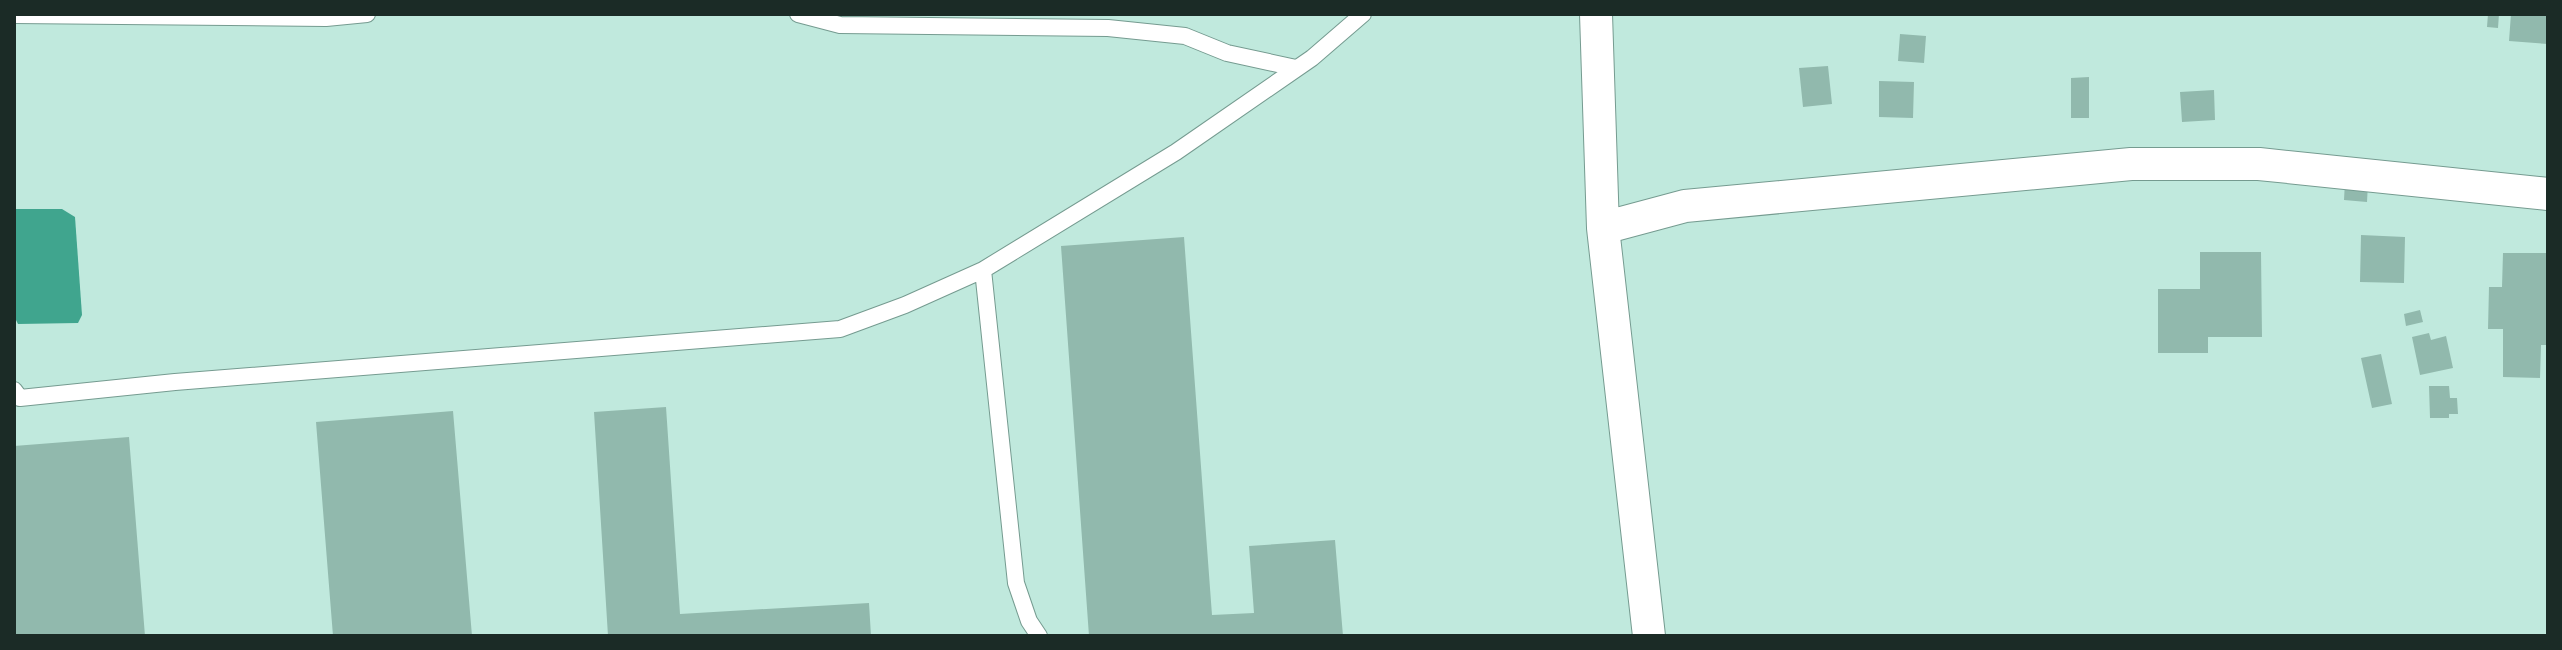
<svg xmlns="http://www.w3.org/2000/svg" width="2562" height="650" font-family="'Nunito Sans',sans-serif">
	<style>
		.water { fill: #40a58e }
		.building { fill: #91b9ad }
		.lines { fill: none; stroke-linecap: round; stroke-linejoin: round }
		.lane-casing { stroke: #759b90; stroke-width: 18 }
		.street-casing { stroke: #759b90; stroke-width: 34 }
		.lane { stroke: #fff; stroke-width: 16 }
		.street { stroke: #fff; stroke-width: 32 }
	</style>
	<rect width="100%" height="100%" fill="#c0e9dd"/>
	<path class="water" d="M16 209H62L75 217 82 315 78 323 18 324 14 316V211Z"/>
	<path class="building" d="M2488 14H2499L2498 28 2487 27Z
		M2511 14H2548V44L2509 41Z
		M1900 34 1926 36 1924 63 1898 61Z
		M1828 66 1832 104 1803 107 1799 68Z
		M2089 77V118H2071V78Z
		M1879 81 1914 82 1913 118 1879 117Z
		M2214 90 2215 120 2182 122 2180 92Z
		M2345 181 2368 183 2367 202 2344 200Z
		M2361 235 2405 237 2404 283 2360 282Z
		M1184 237 1212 615 1254 613 1249 546 1335 540 1343 636H1089L1061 246Z
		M2200 252H2261L2262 337H2208V353H2158V289H2200Z
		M2503 253H2548V345H2541L2540 378 2503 377V329H2488L2489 287H2502Z
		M2420 310 2423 322 2406 326 2404 314Z
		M2429 333 2431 340 2446 336 2453 368 2420 375 2412 337Z
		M2381 354 2392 404 2372 408 2361 358Z
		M2429 386H2449L2450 398H2457L2458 414H2449V418H2430Z
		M666 407 680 614 869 603 871 636H608L594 412Z
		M453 411 472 636H333L316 422Z
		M129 437 145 636H14V446Z"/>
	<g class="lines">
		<g class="lane-casing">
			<path id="lane" d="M798 14 840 25 1108 28 1185 36 1227 53 1296 68
				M14 15 326 18 367 14
				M983 270 1016 583 1029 621 1039 636
				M14 390 20 398 175 382 840 329 905 305 983 270 1176 152 1312 58 1363 14"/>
		</g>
		<g class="street-casing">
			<path id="street" d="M1596 14 1603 228 1649 636
				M1603 228 1685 206 2131 164H2259L2548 194"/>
		</g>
		<use href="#lane" class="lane"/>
		<use href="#street" class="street"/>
	</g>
	<rect width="2562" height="650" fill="none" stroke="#1b2b26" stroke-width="32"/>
</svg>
